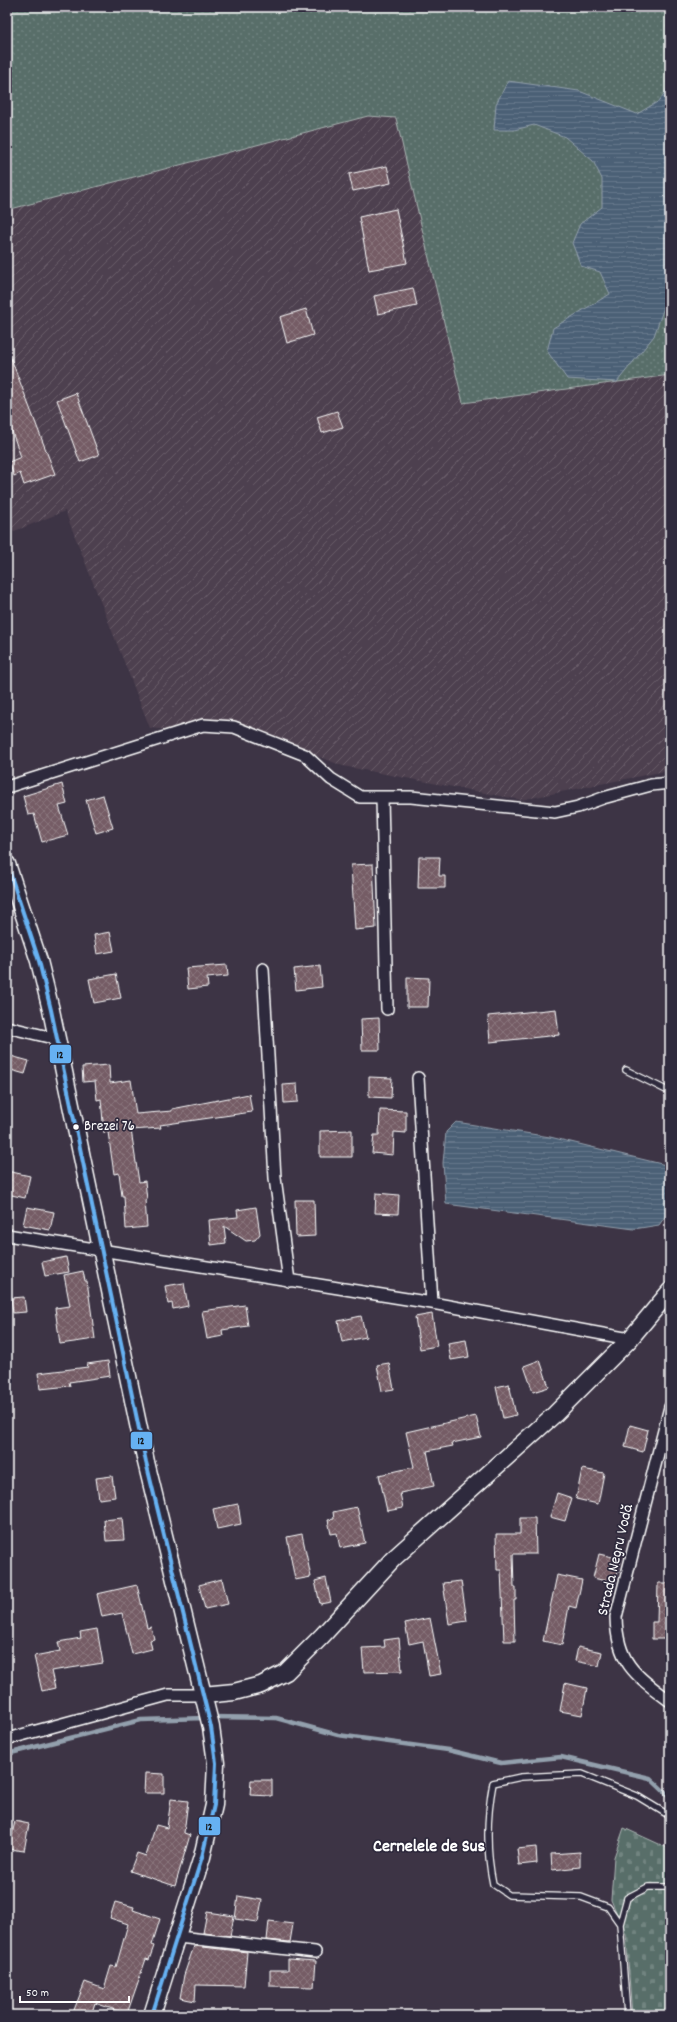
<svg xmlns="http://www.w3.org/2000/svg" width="677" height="2022" font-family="Dekko,sans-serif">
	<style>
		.industrial { fill: url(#industrial-furrows) }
		.grass { fill: url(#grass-dots); stroke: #acb6b4 }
		.cemetery { fill: url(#cemetery-stones); stroke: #acb6b4 }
		.water { fill: url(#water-rules); stroke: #93a0ad }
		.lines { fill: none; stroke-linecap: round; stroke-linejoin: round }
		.stream { stroke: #93a0ad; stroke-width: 4.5 }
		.building { fill: url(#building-cross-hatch); stroke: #fff }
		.lane-casing { stroke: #fff; stroke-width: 8 }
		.street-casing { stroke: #fff; stroke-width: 14 }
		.secondary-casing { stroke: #fff; stroke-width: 19 }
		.lane { stroke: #2f2a3d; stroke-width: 5.5 }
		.street { stroke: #2f2a3d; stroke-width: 11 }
		.secondary { stroke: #2f2a3d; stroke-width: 16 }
		.bus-1-casing { stroke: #2f2a3d; stroke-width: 7 }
		.bus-1 { stroke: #66b1f2; stroke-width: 4 }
		.bus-dot { fill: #fff; stroke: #2f2a3d; stroke-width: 1.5 }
		.labels { text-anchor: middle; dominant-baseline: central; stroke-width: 3.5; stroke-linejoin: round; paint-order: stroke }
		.bus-label { font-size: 15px; fill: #fff; stroke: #2f2a3d; text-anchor: start }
		.street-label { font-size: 16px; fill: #fff; stroke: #2f2a3d }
		.quarter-label { font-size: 18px; font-weight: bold; fill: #fff; stroke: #2f2a3d }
		.line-badge { stroke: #2f2a3d; stroke-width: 1.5 }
		.pale-badge-label { font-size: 11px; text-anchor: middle; font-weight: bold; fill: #111 }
	</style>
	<defs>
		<pattern id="industrial-furrows" width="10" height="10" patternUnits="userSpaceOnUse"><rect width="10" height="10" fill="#4e404f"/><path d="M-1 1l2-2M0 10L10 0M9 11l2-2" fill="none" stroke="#695d69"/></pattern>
		<pattern id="grass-dots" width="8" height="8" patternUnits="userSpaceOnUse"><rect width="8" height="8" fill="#586e69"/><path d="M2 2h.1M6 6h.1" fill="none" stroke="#718480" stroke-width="1.8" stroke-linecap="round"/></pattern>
		<pattern id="cemetery-stones" width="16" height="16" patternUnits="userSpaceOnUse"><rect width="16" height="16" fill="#586e69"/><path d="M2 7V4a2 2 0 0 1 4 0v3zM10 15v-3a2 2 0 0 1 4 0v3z" fill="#718480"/></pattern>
		<pattern id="water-rules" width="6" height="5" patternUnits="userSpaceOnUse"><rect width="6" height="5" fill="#4b6076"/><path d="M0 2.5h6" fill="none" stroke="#66788b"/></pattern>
		<pattern id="building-cross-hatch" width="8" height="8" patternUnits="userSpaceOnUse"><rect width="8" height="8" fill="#745c65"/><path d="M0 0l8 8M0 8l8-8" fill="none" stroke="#89747c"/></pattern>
	</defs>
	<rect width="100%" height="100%" fill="#3d3445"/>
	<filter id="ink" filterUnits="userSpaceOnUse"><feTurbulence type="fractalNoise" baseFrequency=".025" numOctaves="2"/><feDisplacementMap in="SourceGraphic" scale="8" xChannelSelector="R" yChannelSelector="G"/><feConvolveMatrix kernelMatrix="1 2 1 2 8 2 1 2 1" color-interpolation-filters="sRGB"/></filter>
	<g filter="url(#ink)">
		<path class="industrial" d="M368 116 397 118 463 403 670 375V770L521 800 343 766 255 732 180 731 150 728 65 511 7 534V210Z"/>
		<path class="grass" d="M7 7H670V375L463 403 396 118 368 116 7 210Z"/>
		<path class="cemetery" d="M624 1828 670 1849V2015H632L626 1935 611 1900 614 1857Z"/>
		<path class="water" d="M508 81 579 91 637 114 659 101 670 85V290L654 336 617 382 567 379 547 351 553 328 610 294 600 272 581 266 572 243 580 224 602 207V179L593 161 565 137 534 125 514 130H494L496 104Z
			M456 1122 550 1137 670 1166V1210L659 1225 634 1229 446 1204 443 1163 446 1132Z"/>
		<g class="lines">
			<path class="stream" d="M212 1717 276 1718 338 1735 448 1750 501 1763 561 1757 650 1778 670 1797
				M7 1754 141 1720 205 1718"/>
		</g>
		<path class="building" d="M387 166 391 183 353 191 349 174Z
			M396 209 407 263 369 270 359 217Z
			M413 288 417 306 378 314 374 296Z
			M306 309 313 335 287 343 280 317Z
			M7 348 55 474 24 485 20 473 14 476 9 462 21 457 7 418Z
			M76 393 99 455 80 462 57 400Z
			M337 411 343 427 322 433 317 417Z
			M62 784 67 804 59 806 68 835 42 842 34 814 28 815 23 796Z
			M103 795 113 828 96 833 86 800Z
			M419 857H440L439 876H445V888H418Z
			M373 864 376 928 355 930 351 865Z
			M110 932 114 951 97 954 94 935Z
			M227 965 228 976 207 978 208 987 188 989 186 968Z
			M320 966 322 987 296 990 294 969Z
			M116 974 121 998 94 1003 89 979Z
			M407 977 429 978 428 1007H407Z
			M556 1009 559 1035 490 1042 488 1016Z
			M379 1018 380 1050H362L361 1019Z
			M7 1055 29 1061 25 1074 7 1069Z
			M109 1065 110 1083 131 1080 136 1114 172 1111V1109L249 1094 252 1112 160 1125 161 1128 131 1130 139 1182 145 1181 147 1200H145L147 1227 126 1229 124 1196H122L119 1173 114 1174 108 1132 104 1133 101 1099 97 1100 95 1081 83 1082 82 1067Z
			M369 1077 392 1078 391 1098 369 1097Z
			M297 1084 298 1102 284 1103 283 1085Z
			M380 1110 406 1111V1133L394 1132 393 1155 372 1153 374 1135H379Z
			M352 1130V1157H320V1131Z
			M7 1171 30 1176 25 1198 7 1194Z
			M376 1193 399 1195 398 1214 375 1213Z
			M295 1200H314L315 1236 296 1237Z
			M27 1207 54 1212 50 1230 23 1225Z
			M256 1207 260 1234 255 1240 246 1241 224 1226 226 1243 211 1245 209 1220 238 1217 237 1210Z
			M66 1257 69 1272 45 1276 42 1262Z
			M83 1271 85 1281H87L95 1339 60 1344 55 1308 70 1306 64 1275Z
			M184 1283 188 1306 173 1309 172 1303 168 1304 165 1286Z
			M24 1297 26 1312 13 1313 11 1298Z
			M245 1305 248 1326 222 1330 223 1336 207 1339 202 1311Z
			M432 1314 437 1346 420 1349 415 1317Z
			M361 1316 366 1337 342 1342 338 1321Z
			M466 1340 469 1357 451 1360 448 1343Z
			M540 1360 549 1387 533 1392 524 1366Z
			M108 1361 110 1376 69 1382 70 1386 40 1389 38 1373 88 1367 87 1364Z
			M389 1363 394 1389 382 1391 377 1365Z
			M509 1384 516 1415 503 1418 496 1387Z
			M476 1416 481 1437 452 1443 453 1446 427 1451 434 1486 400 1493 403 1508 387 1511 379 1475 414 1467 406 1432Z
			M630 1425 648 1430 643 1452 625 1447Z
			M582 1469 604 1473 598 1504 576 1499Z
			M112 1476 115 1497 99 1499 96 1478Z
			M557 1493 572 1498 565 1521 550 1517Z
			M238 1504 241 1524 217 1529 213 1509Z
			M357 1507 365 1543 340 1548 337 1533 331 1534 328 1520 334 1519 333 1512Z
			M122 1518 124 1540 106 1541 104 1520Z
			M520 1518H535L536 1554H513L514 1587H516V1600H514L515 1641H504L501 1570H497L496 1534H520Z
			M302 1534 311 1577 295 1580 287 1537Z
			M599 1554 621 1559 615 1583 593 1578Z
			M557 1575 582 1580 576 1608 569 1606 562 1645 543 1641Z
			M326 1578 331 1602 320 1604 315 1581Z
			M222 1579 228 1604 205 1609 199 1585Z
			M461 1581 467 1621 449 1624 443 1583Z
			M658 1583H670V1639H652V1622H657Z
			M137 1585 147 1628 151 1627 154 1639 150 1640 152 1649 132 1654 122 1613 102 1617 97 1594Z
			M430 1618 441 1674 429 1676 423 1641 409 1644 405 1623Z
			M97 1629 103 1663 51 1671 55 1688 42 1691 34 1656 60 1651 58 1642 81 1638 80 1632Z
			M399 1638 402 1671 364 1672 362 1648 385 1647 384 1640Z
			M578 1647 602 1652 599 1666 575 1661Z
			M565 1683 587 1688 582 1715 560 1711Z
			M145 1773 164 1774V1793H144Z
			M251 1780H272V1796L250 1795Z
			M171 1799 188 1801 184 1833 190 1835 175 1886 130 1871 137 1853 146 1856 156 1825 167 1828Z
			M15 1821 29 1824 24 1851 9 1849Z
			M536 1847 537 1863 519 1865 517 1849Z
			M580 1852V1867L552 1870 551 1854Z
			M238 1896 262 1900 258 1922 235 1919Z
			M115 1902 134 1907 133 1910 160 1919 152 1945 154 1946 149 1960 146 1959 127 2014 95 2003 91 2015H72L85 1982 104 1989 111 1966 116 1967 128 1924 110 1918Z
			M207 1912 234 1916 230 1936 203 1933Z
			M269 1921 293 1924 290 1942 267 1940Z
			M194 1946 247 1952 244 1986 196 1985 195 2001 180 1998 184 1975Z
			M288 1959 316 1961 314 1987 270 1986V1970H288Z"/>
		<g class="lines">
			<g class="lane-casing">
				<path id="lane" d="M626 1070 670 1092
					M620 1924 627 1898 648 1887H670
					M627 2015 620 1924 608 1907 581 1897 509 1895 493 1884C486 1851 487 1815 493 1783L521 1777 582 1774 637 1796 670 1816"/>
			</g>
			<g class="street-casing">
				<path id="street" d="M7 787 203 725 234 727 305 755 331 779 360 797H411L555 812 578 807 603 798 651 785 670 783
					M382 798 387 1009
					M263 969 275 1178 289 1281
					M7 1027 57 1039
					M418 1078 432 1303
					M7 1235 432 1303 630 1339
					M670 1407 616 1617C617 1663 635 1675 670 1701
					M7 1739 168 1695H203
					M178 1937 315 1952"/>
			</g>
			<g class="secondary-casing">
				<path id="secondary" d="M7 864 39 961 51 1010 146 1462 211 1727 216 1763 214 1805 202 1857 152 2015
					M203 1695 234 1692 261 1685 286 1672 322 1636 393 1559 555 1414 630 1339 670 1291"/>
			</g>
			<use href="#lane" class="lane"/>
			<use href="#street" class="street"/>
			<use href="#secondary" class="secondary"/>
			<g class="bus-1-casing">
				<path id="bus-1" d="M7 864 39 961 51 1010 146 1462 211 1727 216 1763 214 1805 202 1857 152 2015"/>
			</g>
			<use href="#bus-1" class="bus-1"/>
		</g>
	</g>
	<circle class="bus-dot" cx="76" cy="1127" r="3.5"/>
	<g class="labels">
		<g class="bus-label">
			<text x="84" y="1127">Brezei 76</text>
		</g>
		<g class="street-label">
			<text transform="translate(616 1560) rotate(-77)">Strada Negru Vodă</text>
		</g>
		<g class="quarter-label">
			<text x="429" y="1847">Cernelele de Sus</text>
		</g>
	</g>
	<g class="line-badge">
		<rect x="49" y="1044" width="23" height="20" rx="4" fill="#66b1f2"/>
		<rect x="130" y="1431" width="23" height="19" rx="4" fill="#66b1f2"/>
		<rect x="198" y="1816" width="23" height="20" rx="4" fill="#66b1f2"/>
	</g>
	<g class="pale-badge-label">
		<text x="60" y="1058">12</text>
		<text x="141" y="1444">12</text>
		<text x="209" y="1830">12</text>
	</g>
	<rect width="677" height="2022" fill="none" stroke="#2f2a3d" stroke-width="24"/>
	<rect x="12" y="12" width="653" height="1998" fill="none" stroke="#fff" stroke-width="1.5" filter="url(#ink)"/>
	<path d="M20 1996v6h109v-6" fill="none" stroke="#ffffff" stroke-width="2"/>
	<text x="26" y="1996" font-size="12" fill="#ffffff" stroke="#2f2a3d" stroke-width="3" paint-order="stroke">50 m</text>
</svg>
